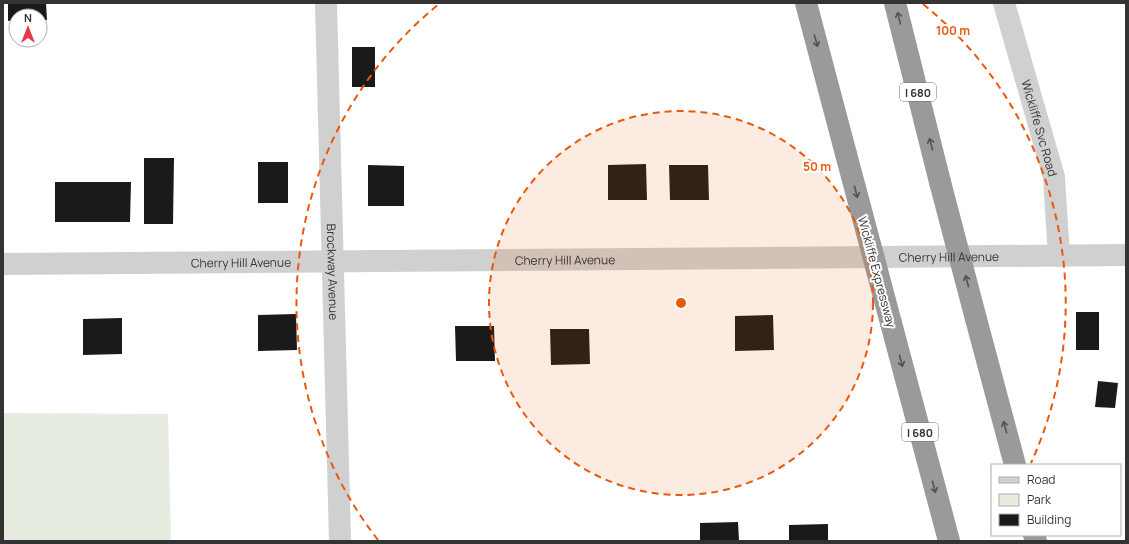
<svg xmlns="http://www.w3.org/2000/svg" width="1129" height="544" font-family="Manrope,sans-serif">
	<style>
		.green { fill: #e6ecdf }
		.building { fill: #1a1a1a }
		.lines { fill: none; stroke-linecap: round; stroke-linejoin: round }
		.street { stroke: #d0d0d0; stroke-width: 22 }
		.highway { stroke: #9a9a9a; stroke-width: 22 }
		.highway-bridge { stroke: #9a9a9a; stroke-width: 22 }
		.oneway { stroke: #525252 }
		.ring { fill: none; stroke: #e8590c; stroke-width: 2; stroke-dasharray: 7 5 }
		.labels { text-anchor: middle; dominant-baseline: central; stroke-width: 4; stroke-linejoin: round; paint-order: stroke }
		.shield { fill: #fff; stroke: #707070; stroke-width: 1 }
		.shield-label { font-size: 11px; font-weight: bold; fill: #333 }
		.street-label { font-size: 12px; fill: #333; stroke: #fff }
		.centre { fill: #e8590c; stroke: #fff; stroke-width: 2 }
		.ring-label { font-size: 12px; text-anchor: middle; font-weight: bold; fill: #e8590c; stroke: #fff; stroke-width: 4; stroke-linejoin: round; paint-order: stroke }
	</style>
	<rect width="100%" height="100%" fill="#fff"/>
	<path class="green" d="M3 413 168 414 171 541H3Z"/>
	<path class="building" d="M8 3H46L47 20H40V16H16V20L8 21Z
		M352 47H375V87H352Z
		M144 158H174L173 224H144Z
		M258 162H288V203H258Z
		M646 164 647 200H608V165Z
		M368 165 404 166V206H368Z
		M669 165H708L709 200H670Z
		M55 182H131L130 222H55Z
		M1076 312H1099V350H1076Z
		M296 314 297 350 258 351V315Z
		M773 315 774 350 735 351V316Z
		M122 318V354L83 355V319Z
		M455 326H494L495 361H456Z
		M550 329H589L590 364 551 365Z
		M1098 381 1118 383 1115 408 1095 407Z
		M738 522 739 541H700V523Z
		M828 524V541H789V525Z"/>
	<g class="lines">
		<g class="street">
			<path id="s1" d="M326 3 340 541"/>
			<path id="s2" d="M1004 3 1054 177 1059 256"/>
			<path id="s3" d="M3 264 1126 255"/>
		</g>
		<path class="highway" d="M806 3 846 154
			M895 3 940 182
			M976 319 1015 465
			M891 323 949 541
			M1034 535 1036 541"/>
		<path class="highway-bridge" d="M846 154 891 323
			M940 182 976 319"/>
	</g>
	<defs><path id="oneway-shaft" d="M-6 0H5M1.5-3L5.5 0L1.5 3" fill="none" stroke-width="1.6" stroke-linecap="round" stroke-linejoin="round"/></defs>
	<g class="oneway">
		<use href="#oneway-shaft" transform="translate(899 18) rotate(-104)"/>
		<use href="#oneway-shaft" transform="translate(816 41) rotate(75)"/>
		<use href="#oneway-shaft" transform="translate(931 144) rotate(-104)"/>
		<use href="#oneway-shaft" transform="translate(856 192) rotate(75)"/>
		<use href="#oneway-shaft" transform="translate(967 281) rotate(-105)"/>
		<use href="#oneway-shaft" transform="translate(901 361) rotate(75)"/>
		<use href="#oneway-shaft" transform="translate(1005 427) rotate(-105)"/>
		<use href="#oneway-shaft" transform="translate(934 487) rotate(75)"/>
	</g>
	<circle cx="681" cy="303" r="192" fill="#e8590c" fill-opacity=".12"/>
	<g class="ring">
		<circle cx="681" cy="303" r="192"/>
		<path d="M378 540A385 385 0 0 1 439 4M923 4A385 385 0 0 1 1031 463"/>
	</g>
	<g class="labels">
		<g class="shield">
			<rect x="900" y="83" width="36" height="18" rx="3"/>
			<rect x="902" y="423" width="36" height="18" rx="3"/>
		</g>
		<g class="shield-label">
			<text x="918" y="92">I 680</text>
			<text x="920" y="432">I 680</text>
		</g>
		<g class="street-label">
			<text stroke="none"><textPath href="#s2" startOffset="130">Wickliffe Svc Road</textPath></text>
			<text stroke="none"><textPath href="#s3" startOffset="946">Cherry Hill Avenue</textPath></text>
			<text stroke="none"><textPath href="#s3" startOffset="562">Cherry Hill Avenue</textPath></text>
			<text stroke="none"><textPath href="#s3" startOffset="238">Cherry Hill Avenue</textPath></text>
			<text stroke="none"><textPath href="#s1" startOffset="269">Brockway Avenue</textPath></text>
			<text transform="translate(877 272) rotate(75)">Wickliffe Expressway</text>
		</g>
	</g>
	<circle cx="681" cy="303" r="6" class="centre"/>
	<g class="ring-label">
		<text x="953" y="35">100 m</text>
		<text x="817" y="171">50 m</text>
	</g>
	<rect width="1129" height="544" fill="none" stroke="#333333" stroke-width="8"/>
	<rect x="991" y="464" width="130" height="72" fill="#ffffff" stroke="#adadad"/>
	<rect x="999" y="477" width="20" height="6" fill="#d0d0d0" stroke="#adadad"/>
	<text x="1027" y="484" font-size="12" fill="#333333">Road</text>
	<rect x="999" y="494" width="20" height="12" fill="#e6ecdf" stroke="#adadad"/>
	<text x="1027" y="504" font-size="12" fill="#333333">Park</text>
	<rect x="999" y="514" width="20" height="12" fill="#1a1a1a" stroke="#adadad"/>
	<text x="1027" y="524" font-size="12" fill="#333333">Building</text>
	<g transform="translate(28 28)"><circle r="19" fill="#ffffff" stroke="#adadad"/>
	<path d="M0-3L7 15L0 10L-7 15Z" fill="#e63946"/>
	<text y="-6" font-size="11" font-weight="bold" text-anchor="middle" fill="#333333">N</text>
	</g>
</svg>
